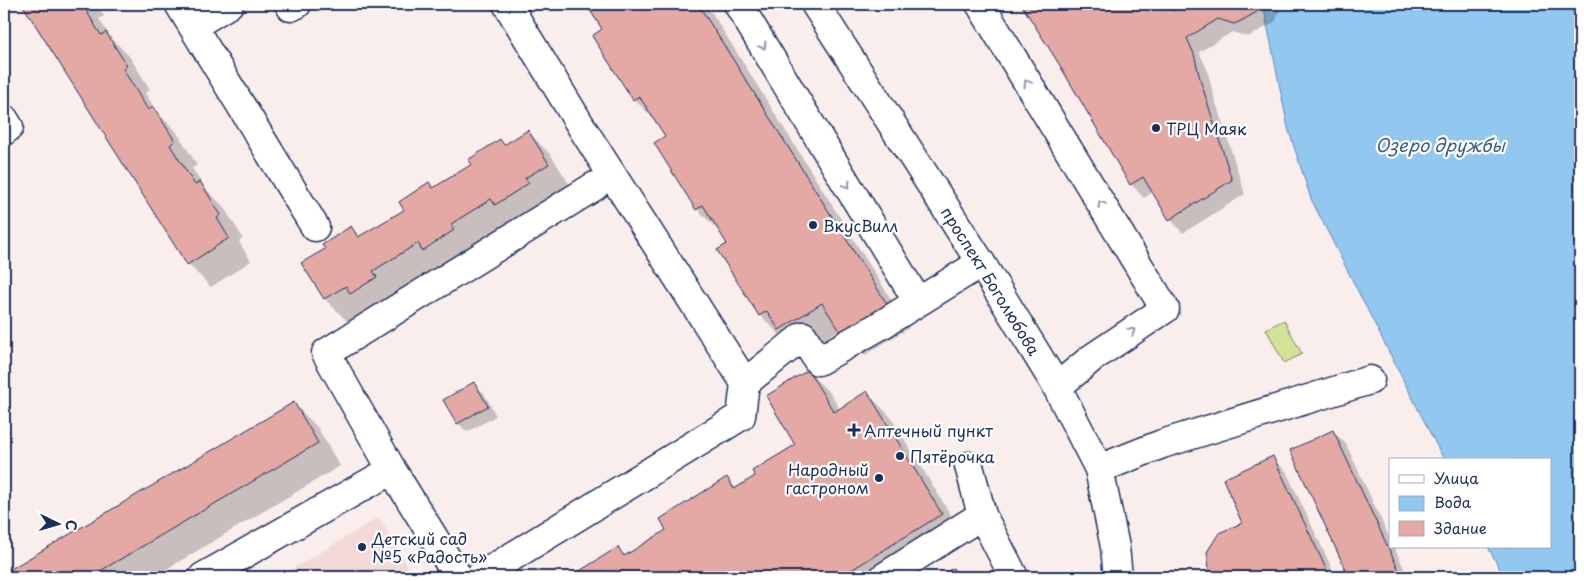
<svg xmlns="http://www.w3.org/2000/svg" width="1584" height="581" font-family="'Playpen Sans',sans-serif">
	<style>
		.built { fill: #f3d9d7 }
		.green { fill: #d2e296; stroke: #76887a }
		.water { fill: #92c7f0; stroke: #628ab6 }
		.shadow { fill: #0003 }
		.building { fill: #e4a9a5; stroke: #1b2f5e }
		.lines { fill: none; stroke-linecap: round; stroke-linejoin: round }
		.minor-casing { stroke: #1b2f5e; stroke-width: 31 }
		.major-casing { stroke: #1b2f5e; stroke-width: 31 }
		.minor { stroke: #fff; stroke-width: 28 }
		.major { stroke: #fff; stroke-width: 28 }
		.oneway { stroke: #8d97ae }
		.poi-dot { fill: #1b2f5e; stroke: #fff; stroke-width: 2 }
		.labels { text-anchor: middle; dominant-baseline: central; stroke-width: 4.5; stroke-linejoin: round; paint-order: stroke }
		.poi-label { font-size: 16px; fill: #1b2f5e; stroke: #fff; text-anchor: start }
		.street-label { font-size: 16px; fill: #1b2f5e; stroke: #fff }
		.water-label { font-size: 18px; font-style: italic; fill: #3f5d8a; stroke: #fff }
	</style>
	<rect width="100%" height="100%" fill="#faeeed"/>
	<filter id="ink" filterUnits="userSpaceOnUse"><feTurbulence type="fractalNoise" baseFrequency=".02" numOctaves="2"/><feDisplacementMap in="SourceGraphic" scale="10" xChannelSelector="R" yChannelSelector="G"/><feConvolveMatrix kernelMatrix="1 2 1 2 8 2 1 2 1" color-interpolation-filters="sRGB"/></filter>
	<g filter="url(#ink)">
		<path class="built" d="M379 517 414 577H279Z"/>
		<path class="green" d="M1284 320 1302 354 1284 363 1266 329Z"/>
		<path class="water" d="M1263 4H1580V577H1504L1488 547H1550V460H1444L1311 199 1288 128Z"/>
		<path class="shadow" d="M24 4H96L104 16 99 19 112 39 129 56 150 89 145 93 157 112 176 131 197 165 192 168 203 186 223 206 243 238 239 242 251 261 211 287 188 264Z
			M582 4H652L658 10 667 4H702L712 13 909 328 865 355 840 329 803 353 783 338 760 315 729 244 720 232 697 209 667 136 657 122 634 99 604 30 594 13 592 14Z
			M1023 4H1180L1181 6 1184 4H1279L1280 10 1275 22 1248 37 1232 32 1199 52 1207 69 1213 93 1245 194 1183 233 1170 219 1153 192 1144 198 1131 184 1060 63Z
			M528 132 551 155 571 187 374 316 368 309 348 322 325 299 303 264 326 250 351 228 361 237 405 210 429 184 434 189 473 165 500 141 505 146Z
			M807 371 831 394 840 410 867 393 890 416 965 538 900 577H572L618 549 626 556 668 530 727 479 737 489 757 477 797 445Z
			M474 384 484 393 496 416 467 432 458 423Z
			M294 404 317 427 340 466 153 577H4V575Z
			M1333 431 1346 444 1390 539V547H1394L1408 577H1350L1292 450Z
			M1272 458 1286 471 1336 577H1211L1209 552 1244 524Z"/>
		<path class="building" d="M22 4H82L101 35 106 32 127 66 123 69 148 110 153 106 175 141 170 145 195 185 200 181 209 196 221 215 217 218 229 238 187 265Z
			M586 4H648L653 11 665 4H698L887 304 841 333 822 303 779 330 767 311 759 316 717 250 727 244 703 205 696 210 654 143 665 136 639 96 633 100 592 36 602 29Z
			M1021 4H1170L1172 11 1182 4H1264L1262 9 1241 21 1234 24 1218 19 1187 38 1194 54 1200 79 1232 180 1169 220 1143 177 1130 185 1059 64Z
			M528 130 549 164 525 178 529 183 495 205 491 199 451 224 454 230 422 251 418 243 373 271 377 277 350 294 346 286 324 299 301 263 325 249 322 245 351 226 358 237 404 210 399 202 429 182 433 188 472 164 468 160 500 139 504 145Z
			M808 370 834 412 867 391 942 514 840 577H570L618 547 624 556 666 530 660 519 727 477 734 489 755 476 752 471 795 445 766 396Z
			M474 382 488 406 457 424 443 400Z
			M294 402 318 443 90 577H4V573Z
			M1333 430 1402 577H1349L1290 450Z
			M1273 456 1330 577H1210L1207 552 1219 533 1242 523 1223 479Z
			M953 568 960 577H938Z"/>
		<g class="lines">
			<g class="minor-casing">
				<path id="minor" d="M179 4 315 227
					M289 4 291 7 297 4
					M507 4 584 131 745 383 803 336 818 361 881 325 981 263
					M738 4 918 302
					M980 4 1165 309 1092 358 1057 387
					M193 26 229 4
					M4 119 9 127 4 131
					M969 466 982 515 1014 577
					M1099 469 1162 444 1370 380
					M203 577 392 470
					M458 577 392 470 326 353 595 186
					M479 577 741 416 745 383
					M884 577 982 515"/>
			</g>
			<g class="major-casing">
				<g id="major">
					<path id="s1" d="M815 4 981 263 1057 387 1099 469 1115 547 1118 577"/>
				</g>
			</g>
			<use href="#minor" class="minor"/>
			<use href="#major" class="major"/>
		</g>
		<defs><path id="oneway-chevron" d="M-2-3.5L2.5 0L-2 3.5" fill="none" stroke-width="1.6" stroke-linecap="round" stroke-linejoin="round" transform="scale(1.25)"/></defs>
		<g class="oneway">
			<use href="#oneway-chevron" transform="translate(763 46) rotate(59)"/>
			<use href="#oneway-chevron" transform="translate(1027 83) rotate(-121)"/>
			<use href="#oneway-chevron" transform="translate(847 185) rotate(59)"/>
			<use href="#oneway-chevron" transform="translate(1101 204) rotate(-121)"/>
			<use href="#oneway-chevron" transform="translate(1132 331) rotate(-34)"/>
		</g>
	</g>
	<g class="poi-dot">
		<circle cx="1156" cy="128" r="5"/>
		<circle cx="813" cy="225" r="5"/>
		<path d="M851.5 422.5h5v5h5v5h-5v5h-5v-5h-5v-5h5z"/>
		<circle cx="900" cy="456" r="5"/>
		<circle cx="879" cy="478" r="5"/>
		<circle cx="362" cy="547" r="5"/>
	</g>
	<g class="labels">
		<g class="poi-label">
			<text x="1166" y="128">ТРЦ Маяк</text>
			<text x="823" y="225">ВкусВилл</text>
			<text x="864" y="430">Аптечный пункт</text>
			<text x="910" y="456">Пятёрочка</text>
			<text x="869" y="469" text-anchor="end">Народный<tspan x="869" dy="18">гастроном</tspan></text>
			<text x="372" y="538">Детский сад<tspan x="372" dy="18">№5 «Радость»</tspan></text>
		</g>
		<g class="street-label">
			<text stroke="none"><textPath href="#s1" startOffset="328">проспект Боголюбова</textPath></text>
		</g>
		<g class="water-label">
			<text x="1440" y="144">Озеро дружбы</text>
		</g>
	</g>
	<rect width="1584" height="581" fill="none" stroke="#fff" stroke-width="20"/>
	<rect x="10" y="10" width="1564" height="561" fill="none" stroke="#1b2f5e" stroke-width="2" filter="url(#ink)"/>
	<rect x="1389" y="458" width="162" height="90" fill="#ffffff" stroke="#a4acbf"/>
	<rect x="1399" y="475" width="25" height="8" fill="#ffffff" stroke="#a4acbf"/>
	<text x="1434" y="484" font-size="15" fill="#1b2f5e">Улица</text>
	<rect x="1399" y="496" width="25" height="15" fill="#92c7f0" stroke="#a4acbf"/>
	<text x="1434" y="508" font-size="15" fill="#1b2f5e">Вода</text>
	<rect x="1399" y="521" width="25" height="15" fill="#e4a9a5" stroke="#a4acbf"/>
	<text x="1434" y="534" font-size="15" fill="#1b2f5e">Здание</text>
	<g transform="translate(58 524) rotate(95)" stroke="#ffffff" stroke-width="4" paint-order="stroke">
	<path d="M0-4L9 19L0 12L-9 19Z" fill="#1b2f5e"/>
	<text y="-8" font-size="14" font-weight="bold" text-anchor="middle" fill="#1b2f5e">С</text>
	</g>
</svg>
